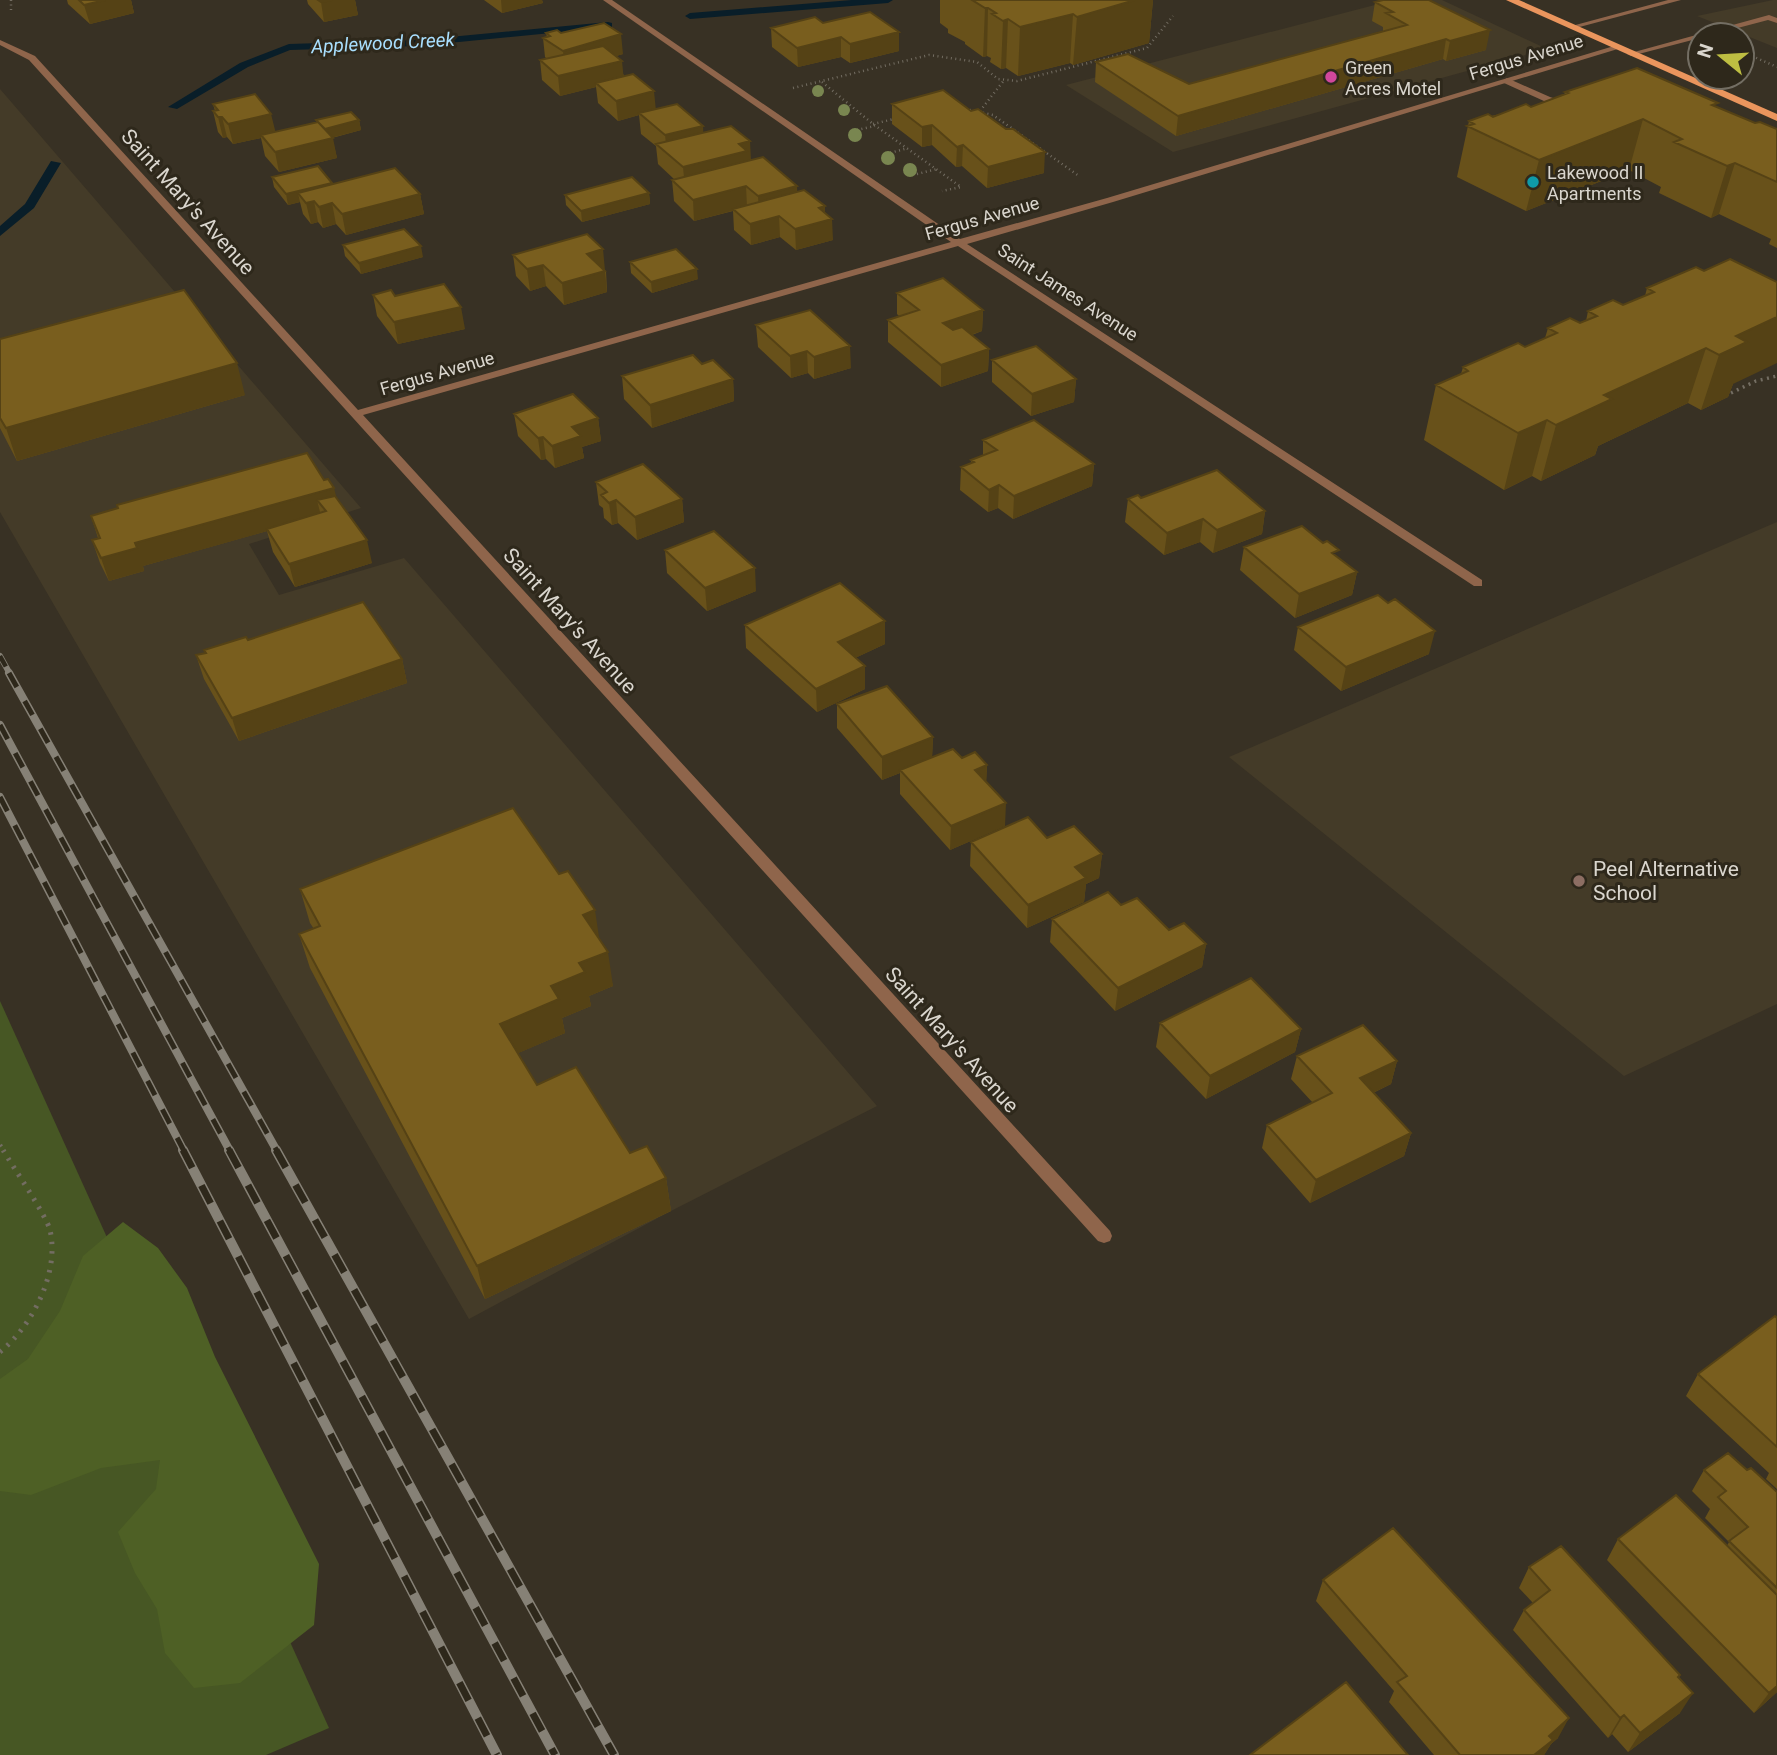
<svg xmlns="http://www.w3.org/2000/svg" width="1777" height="1755" font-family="Roboto,sans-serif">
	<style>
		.built { fill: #443b28 }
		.green { fill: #475724 }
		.forest { fill: #4e6025 }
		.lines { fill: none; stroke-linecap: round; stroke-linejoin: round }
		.stream { fill: #091e29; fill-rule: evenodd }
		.path-far3 { stroke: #736d62; stroke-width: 2.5; stroke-dasharray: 1 3.5; stroke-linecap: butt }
		.path-far2 { stroke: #736d62; stroke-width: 3.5; stroke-dasharray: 2 4.5; stroke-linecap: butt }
		.path-far1 { stroke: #736d62; stroke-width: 4.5; stroke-dasharray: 2 5; stroke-linecap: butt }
		.path { stroke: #736d62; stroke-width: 5; stroke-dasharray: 2.5 7; stroke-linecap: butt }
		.service { fill: #8f654b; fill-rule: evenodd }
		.minor { fill: #8f654b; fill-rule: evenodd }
		.primary { fill: #ea955d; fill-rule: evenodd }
		.rail-far2-casing { stroke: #868176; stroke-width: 6 }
		.rail-far1-casing { stroke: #868176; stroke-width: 8 }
		.rail-casing { stroke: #868176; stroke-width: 10 }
		.rail-far2 { stroke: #2e281b; stroke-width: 4.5; stroke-dasharray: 12; stroke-linecap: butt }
		.rail-far1 { stroke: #2e281b; stroke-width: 5; stroke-dasharray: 16; stroke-linecap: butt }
		.rail { stroke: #2e281b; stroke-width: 7; stroke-dasharray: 20; stroke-linecap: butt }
		.tree { fill: #798650 }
		.wall { fill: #68511a }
		.shaded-wall { fill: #554215 }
		.building { fill: #795e1e; stroke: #554215; stroke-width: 2 }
		.hotel-dot { fill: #d1479c; stroke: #2e281b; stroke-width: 2.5 }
		.culture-dot { fill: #0f9aa8; stroke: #2e281b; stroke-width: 2.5 }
		.education-dot { fill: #8d6e63; stroke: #2e281b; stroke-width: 2.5 }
		.labels { text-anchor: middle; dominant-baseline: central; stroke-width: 6; stroke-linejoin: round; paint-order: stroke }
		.far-street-label { font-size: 18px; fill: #dad6ce; stroke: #2e281b }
		.far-poi-label { font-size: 18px; fill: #dad6ce; stroke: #2e281b; text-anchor: start }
		.far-water-label { font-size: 19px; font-style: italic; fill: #a9dffe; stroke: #2e281b }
		.street-label { font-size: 21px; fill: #dad6ce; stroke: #2e281b }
		.poi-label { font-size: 21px; fill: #dad6ce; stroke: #2e281b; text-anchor: start }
	</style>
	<rect width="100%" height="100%" fill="#383124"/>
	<path class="built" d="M1394 0H1442L1547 49 1173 152 1066 85Z
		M1777 0V48L1697 16 1773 0Z
		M0 89 361 508 249 544 279 595 404 558 877 1106 671 1211 469 1319 0 512Z
		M1777 522V1004L1624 1076 1229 757Z"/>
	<path class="green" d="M0 1001 329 1728 266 1755H0Z"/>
	<path class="forest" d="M123 1222 158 1248 187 1288 215 1357 319 1564 314 1625 240 1683 194 1688 165 1653 157 1609 135 1573 118 1532 156 1489 160 1460 101 1468 31 1495 0 1491V1379L28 1359 60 1311 83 1256Z"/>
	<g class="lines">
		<path class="stream" d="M852 0H893L888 3 690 19 685 16 690 13Z
			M608 22 612 23V27L418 46 290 50 248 67 177 109 168 107 240 63 289 44 418 40Z
			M51 161 61 163 34 208 0 236V226L25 204Z"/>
		<path class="path-far3" d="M11 0V13
			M1752 56 1777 67
			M822 82 873 124 961 187 942 191
			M793 88 929 55 977 62 998 79 1017 81 1147 48 1173 16
			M961 108 993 115 1079 176
			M980 111 1005 79
			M873 124 898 118
			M857 130 875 126
			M886 154 908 148
			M917 174 937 169"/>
		<path class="path-far2" d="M1731 393 1756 381 1777 376"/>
		<path class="path-far1" d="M0 1145 4 1151"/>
		<path class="path" d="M0 1352C32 1326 60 1273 50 1230 46 1215 13 1167 3 1150"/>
		<path class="service" d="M1668 0H1681L1572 29 1568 27Z
			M1769 15 1777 18V23L1768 20 1711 35H1700V38L1631 56 1627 54Z
			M1507 78 1550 97 1572 104 1568 107 1544 101 1504 83 1503 81Z"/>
		<path class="minor" d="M603 0H612L960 239 1107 198 1614 46 1621 48 1113 202 967 244 1482 580V586H1474L958 246 363 415 1110 1231 1112 1236 1110 1241 1104 1243 1098 1241 29 60 0 45V40L35 56 358 410 951 242Z"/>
		<path class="primary" d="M1506 0H1519L1777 114V121Z"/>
		<g class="rail-far2-casing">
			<path id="rail-far2" d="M0 656 10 674"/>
		</g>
		<g class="rail-far1-casing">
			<path id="rail-far1" d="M9 673 277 1151
				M0 725 230 1151
				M0 797 184 1151"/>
		</g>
		<g class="rail-casing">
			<path id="rail" d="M183 1150 497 1755
				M229 1150 555 1755
				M276 1150 614 1755"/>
		</g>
		<use href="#rail-far2" class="rail-far2"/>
		<use href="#rail-far1" class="rail-far1"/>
		<use href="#rail" class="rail"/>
	</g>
	<g class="tree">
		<circle cx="818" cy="91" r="6"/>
		<circle cx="844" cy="110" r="6"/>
		<circle cx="855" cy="135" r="7"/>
		<circle cx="888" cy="158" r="7"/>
		<circle cx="910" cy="170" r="7"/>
	</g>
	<path class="wall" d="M67 0H131L134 13 90 24 68 4Z
		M307 0H355L358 15 324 22 308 4Z
		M484 0H542L543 3 502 13Z
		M940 0H1153L1149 43 1073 65 1070 63 1018 76 1006 68 1001 69 990 62 991 58 987 56 983 57 965 44V42L948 33V29L940 23Z
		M1375 2 1486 50 1446 61 1443 59 1176 136 1095 82 1096 62 1189 84 1383 31V27L1372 21Z
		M823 23 899 51 850 63 841 57 798 67 772 47 771 28Z
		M546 33H561L623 54 616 56 624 76 655 109 703 132 797 186V191L825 213 833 240 796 250 780 237 751 245 734 230 733 211 694 221 674 201 672 180H675L658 164 656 146 641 134 639 115 618 121 598 103 596 87 560 96 542 80 540 60 547 59 545 57 543 38 547 37Z
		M1565 92 1717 107 1755 123 1777 129V248L1769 244 1771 239 1719 214 1711 218 1659 193 1661 187 1629 170 1526 211 1457 177 1469 121 1531 107 1564 95Z
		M213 104 275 132 317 122 316 120H359L361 130 332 138 337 158 279 172 265 156 261 138 233 144 227 137 223 138 218 132 213 111H215Z
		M892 104 1044 173 987 188 962 166 956 167 932 145 922 147 892 124Z
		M272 177 332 183 333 184 420 194 424 214 346 235 336 224 323 228 318 222 311 224 303 214 300 202 288 205 274 187Z
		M649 193 650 204 582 222 566 205 565 195Z
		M343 245 423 257 361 274 345 256Z
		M513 255 606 271 607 292 564 305 546 286 530 291 516 276Z
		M630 262 698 279 652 293 631 273Z
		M1696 267 1733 384 1728 397 1701 410 1688 403 1598 446 1595 455 1541 481 1532 476 1504 490 1424 440 1436 385 1461 374 1463 367 1525 347 1545 338 1548 328 1580 323 1586 321 1588 311 1623 305 1645 296 1647 288Z
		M897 293 983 310 982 331 972 335 989 349 988 371 941 387 888 342V320L899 316 897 314Z
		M373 295 465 329 398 344 377 316Z
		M756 325 851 368 814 379 808 373 791 378 758 347Z
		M0 339 245 395 17 461 0 428Z
		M992 360 1076 379 1074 402 1031 416 992 382Z
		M702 364 733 379 734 401 652 428 624 399 622 376Z
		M514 414 598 418 601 441 582 447 584 458 555 468 546 459 541 460 518 436Z
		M983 440 1094 464 1092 486 1013 519 998 508 988 512 960 490 961 467 971 463V460L983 455Z
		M324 480 337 498 372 563 295 587 273 552 267 531 143 566 144 571 109 581 100 563 92 540 98 538 91 516Z
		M596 482 682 499 684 522 637 540 618 523 612 525 604 518 603 508 599 505Z
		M1141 498 1265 511 1262 534 1213 553 1200 542 1164 555 1125 522 1128 499Z
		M1244 547 1338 557 1357 572 1352 595 1295 618 1240 570Z
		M665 550 756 591 707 611 667 573Z
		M885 621V644L855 658 865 689 817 712 746 648 745 625Z
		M1298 627 1429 654 1341 691 1294 650Z
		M248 640 402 659 407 683 239 741 204 679 196 655 205 653 204 650Z
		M837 704 933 737 932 757 962 758 987 765 986 782 1005 826 950 850 900 794V773L882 780 837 728Z
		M1047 838 1102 854 1099 878 1086 884 1084 902 1027 928 970 866 971 842Z
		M300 889 600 940 613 986 589 996 591 1006 562 1018 565 1033 518 1053 537 1085 630 1153 666 1178 671 1211 485 1299 310 968 299 934 314 929 310 923Z
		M1121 905 1169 930 1206 944 1202 967 1115 1011 1050 942 1052 919Z
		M1160 1023 1301 1029 1295 1052 1206 1099 1156 1047Z
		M1297 1056 1397 1061 1391 1084 1373 1093 1411 1133 1404 1156 1310 1203 1262 1148 1267 1125 1313 1103 1291 1079Z
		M1777 1318V1489L1766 1479 1769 1473 1686 1396 1698 1374Z
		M1704 1470H1747L1777 1492V1692L1754 1713 1607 1560 1618 1539 1727 1546 1729 1542 1705 1518 1710 1509 1692 1491Z
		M1529 1567 1678 1677 1680 1713 1628 1752 1612 1734 1608 1738 1513 1630 1524 1610 1533 1603 1519 1588Z
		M1323 1580 1558 1738 1551 1744 1544 1755H1434L1389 1702 1394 1691 1316 1601Z"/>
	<path class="shaded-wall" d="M105 0H131L134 13 90 24 84 5Z
		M332 0H355L358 15 324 22 321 2Z
		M501 0H542L543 3 502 13Z
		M1135 0H1153L1149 43 1073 65 1077 17Z
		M985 8H988L987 56 983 57Z
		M1073 14 1070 63 1018 76 1020 27Z
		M1008 19 1006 68 1001 69 1003 21Z
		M1490 30 1486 50 1446 61 1450 41Z
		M899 32V51L850 63V44Z
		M621 34 623 54 565 71 563 51Z
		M841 37V57L798 67 797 48Z
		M1446 39 1443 59 1176 136 1178 116Z
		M622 61 624 81 596 83V87L560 96 558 76Z
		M654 91 656 111 639 113V115L618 121 616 101Z
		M271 114 276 134 261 135V138L233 144 228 124Z
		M218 117H222L227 137 223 138Z
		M1643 119 1629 170 1526 211 1539 160Z
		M359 120 361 130 327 139 325 129Z
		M932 125V145L922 147V127Z
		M703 126 704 146 667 153 665 135Z
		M333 138 337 158 279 172 275 152Z
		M750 141 751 161 685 188 683 167 739 144Z
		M963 145 962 166 956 167 957 147Z
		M1045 152 1044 173 987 188 988 167Z
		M1735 163 1719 214 1711 218 1727 166Z
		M332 183 335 193H298L300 202 288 205 286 194Z
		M746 186 747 207 694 221 693 200Z
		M797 186 798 207 759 217 758 196Z
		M649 193 650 204 582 222 581 211Z
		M420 194 424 214 346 235 342 214Z
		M314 201 318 222 311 224 306 203Z
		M332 203 336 224 323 228 319 207Z
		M825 206V221L832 219 833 240 796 250 795 229 819 208Z
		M779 216 780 237 751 245 750 224Z
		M421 246 423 257 361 274 359 263Z
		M603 249 607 292 564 305 562 283 587 254Z
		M543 265 546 286 530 291 527 269Z
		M697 269 698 279 652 293 651 282Z
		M461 307 465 329 398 344 394 322Z
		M983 310 982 331 943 344V323Z
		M1777 317V363L1733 384 1728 397 1701 410 1719 355 1736 336Z
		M850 346 851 368 814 379V357Z
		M1706 348 1688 403 1598 446 1595 455 1541 481 1556 425 1604 395Z
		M989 349 988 371 941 387V365Z
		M807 351 808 373 791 378 790 356Z
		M237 363 245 395 17 461 6 428Z
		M733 379 734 401 652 428 650 405Z
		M1076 379 1074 402 1031 416 1032 394Z
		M598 418 601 441 582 447 584 458 555 468 552 446 572 427Z
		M1547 420 1532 476 1504 490 1518 433Z
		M543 437 546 459 541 460 538 438Z
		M1094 464 1092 486 1013 519 1014 496Z
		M999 485 998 508 988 512 989 490Z
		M334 488 340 511H326L317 500 321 516 143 566 144 571 109 581 101 558 135 543Z
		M682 499 684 522 637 540 635 517Z
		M616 500 618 523 612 525 609 503Z
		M1265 511 1262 534 1213 553 1217 530Z
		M1203 519 1200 542 1164 555 1167 533Z
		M367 540 372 563 295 587 289 564Z
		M755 568 756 591 707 611 705 588Z
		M1357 572 1352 595 1295 618 1299 594Z
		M885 621V644L838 666V642Z
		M1435 631 1429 654 1341 691 1346 667Z
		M402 659 407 683 239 741 232 718Z
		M865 666V689L817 712 816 689Z
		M933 737 932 760 900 770V773L882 780V757Z
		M987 765 986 788 975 770Z
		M1006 803 1005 826 950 850 951 826Z
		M1102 854 1099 878 1086 884 1084 902 1027 928 1028 905 1075 867Z
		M595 910 600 944 583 915Z
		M1206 944 1202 967 1115 1011 1118 988Z
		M608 952 613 986 589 996 591 1006 562 1018 565 1033 507 1058 500 1024 551 986 579 963Z
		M1301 1029 1295 1052 1206 1099 1210 1076Z
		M1397 1061 1391 1084 1354 1102 1360 1078Z
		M1411 1133 1404 1156 1310 1203 1316 1180Z
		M666 1178 671 1211 485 1299 477 1266Z
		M1777 1686V1692L1754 1713 1769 1693Z
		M1693 1693 1680 1713 1628 1752 1640 1733Z
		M1624 1715 1612 1734 1608 1738 1620 1718Z
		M1569 1718 1558 1738 1551 1744 1544 1755H1534L1549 1736Z"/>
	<path class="building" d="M79 0H105L84 5Z
		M318 0H332L321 2Z
		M972 0H1135L1077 17 1073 14 1020 27 1008 19 1003 21 992 14 996 13 988 8H985Z
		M1383 0H1429L1490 30 1450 41 1446 39 1178 116 1096 62 1128 54 1189 84 1407 25 1386 13 1393 12 1375 2Z
		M870 12 899 32 850 44 841 37 797 48 771 28 815 17 823 23Z
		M604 23 621 34 563 51 543 38 550 36 546 33 557 30 561 33Z
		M603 46 622 61 558 76 540 60Z
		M1637 68 1718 103 1712 105 1755 123 1760 122 1777 129V182L1735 163 1727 166 1674 142 1682 139 1643 119 1539 160 1467 126 1474 124 1469 121 1488 114 1493 117 1526 104 1531 107 1568 93 1565 92Z
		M633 74 654 91 616 101 596 83Z
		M943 90 971 111 978 109 1006 129H1013L1045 152 988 167 963 145 957 147 932 125 922 127 892 104Z
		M255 94 271 114 228 124 222 117H218L213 111 218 110 213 104Z
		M677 104 703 126 665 135 639 113Z
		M351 112 359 120 325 129 316 120Z
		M318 122 333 138 275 152 261 135Z
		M731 126 750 141 739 144 747 151 683 167 656 144Z
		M763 157 797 186 758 196 746 186 693 200 672 180Z
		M318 166 332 183 286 194 272 177Z
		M395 168 420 194 342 214 332 203 319 207 314 201 306 203 298 193Z
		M632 177 649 193 581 211 565 195Z
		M804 190 825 206 819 208 832 219 795 229 779 216 750 224 733 209Z
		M404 229 421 246 359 263 343 245Z
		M587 234 603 249 587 254 605 271 562 283 543 265 527 269 513 255Z
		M676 249 697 269 651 282 630 262Z
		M1730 259 1777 282V317L1736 336 1747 342 1719 355 1706 348 1604 395 1612 399 1556 425 1547 420 1518 433 1436 385 1468 371 1463 367 1518 343 1525 347 1557 333 1548 328 1570 318 1580 323 1597 316 1588 311 1613 300 1623 305 1654 292 1647 288 1696 267 1704 271Z
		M943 278 983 310 943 323 953 330 962 327 989 349 941 365 888 320 919 310 897 293Z
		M444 284 461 307 394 322 373 295 391 290 395 296Z
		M184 290 237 363 6 428 0 418V339Z
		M810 310 850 346 814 357 807 351 790 356 756 325Z
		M1036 346 1076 379 1032 394 992 360Z
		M693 355 702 364 713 360 733 379 650 405 622 376Z
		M573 394 598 418 572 427 581 436 552 446 543 437 538 438 514 414Z
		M1034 420 1094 464 1014 496 999 485 989 490 961 467 974 462 971 460 997 450 983 440Z
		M307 453 324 480 328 479 334 488 135 543 137 548 101 558 92 540 100 538 91 516 118 508 117 505Z
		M643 464 682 499 635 517 616 500 609 503 601 495 607 492 596 482Z
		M1217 470 1265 511 1217 530 1203 519 1167 533 1128 499 1138 495 1141 498Z
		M335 496 367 540 289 564 267 529 326 511 317 500Z
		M1302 526 1323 543 1327 541 1339 550 1332 553 1357 572 1299 594 1244 547Z
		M714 531 755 568 705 588 665 550Z
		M840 583 885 621 838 642 865 666 816 689 745 625Z
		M1378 595 1388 603 1395 599 1435 631 1346 667 1298 627Z
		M363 602 402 659 232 718 196 655 206 653 204 650 246 637 248 640Z
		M887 686 933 737 882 757 837 704Z
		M953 749 962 758 975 752 987 765 975 770 1006 803 951 826 900 770Z
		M513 808 559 874 568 871 595 910 583 915 608 952 579 963 585 972 551 986 559 999 500 1024 537 1085 576 1067 630 1153 647 1146 666 1178 477 1266 299 934 320 926 300 889Z
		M1028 817 1047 838 1074 826 1102 854 1075 867 1086 878 1028 905 971 842Z
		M1108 892 1121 905 1137 898 1169 930 1184 923 1206 944 1118 988 1052 919Z
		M1251 978 1301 1029 1210 1076 1160 1023Z
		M1363 1025 1397 1061 1360 1078 1411 1133 1316 1180 1267 1125 1332 1093 1297 1056Z
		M1775 1316 1777 1318V1447L1698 1374Z
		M1728 1453 1747 1470 1751 1468 1777 1492V1588L1729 1541 1748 1527 1718 1497 1726 1491 1704 1470Z
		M1676 1495 1777 1595V1686L1769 1693 1618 1539Z
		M1393 1528 1569 1718 1549 1736 1553 1740 1534 1755H1460L1397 1682 1407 1676 1323 1580Z
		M1561 1546 1680 1675 1678 1677 1693 1693 1640 1733 1624 1715 1620 1718 1524 1610 1550 1590 1529 1567Z
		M1346 1682 1408 1755H1250Z"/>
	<circle class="hotel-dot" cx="1331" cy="77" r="7"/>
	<circle class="culture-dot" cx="1533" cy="182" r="7"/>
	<circle class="education-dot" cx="1579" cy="881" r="7"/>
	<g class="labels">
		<g class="far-street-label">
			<text transform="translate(1526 57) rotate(-17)">Fergus Avenue</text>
			<text transform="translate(982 218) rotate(-16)">Fergus Avenue</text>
			<text transform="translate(1068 292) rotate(33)">Saint James Avenue</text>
			<text transform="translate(437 373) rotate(-16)">Fergus Avenue</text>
		</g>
		<g class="far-poi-label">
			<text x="1345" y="67">Green<tspan x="1345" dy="21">Acres Motel</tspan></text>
			<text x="1547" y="172">Lakewood II<tspan x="1547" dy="21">Apartments</tspan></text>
		</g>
		<g class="far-water-label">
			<text transform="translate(383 43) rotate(-3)">Applewood Creek</text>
		</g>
		<g class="street-label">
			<text transform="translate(188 202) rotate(48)">Saint Mary's Avenue</text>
			<text transform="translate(570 621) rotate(48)">Saint Mary's Avenue</text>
			<text transform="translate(952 1040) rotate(48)">Saint Mary's Avenue</text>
		</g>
		<g class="poi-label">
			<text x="1593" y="869">Peel Alternative<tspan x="1593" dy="24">School</tspan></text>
		</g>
	</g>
	<g transform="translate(1721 56) rotate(288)"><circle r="33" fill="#2e281b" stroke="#736e63" stroke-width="2"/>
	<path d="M0-5L12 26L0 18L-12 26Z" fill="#bebe42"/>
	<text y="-10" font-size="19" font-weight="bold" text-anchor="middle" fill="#dad6ce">N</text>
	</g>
</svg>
